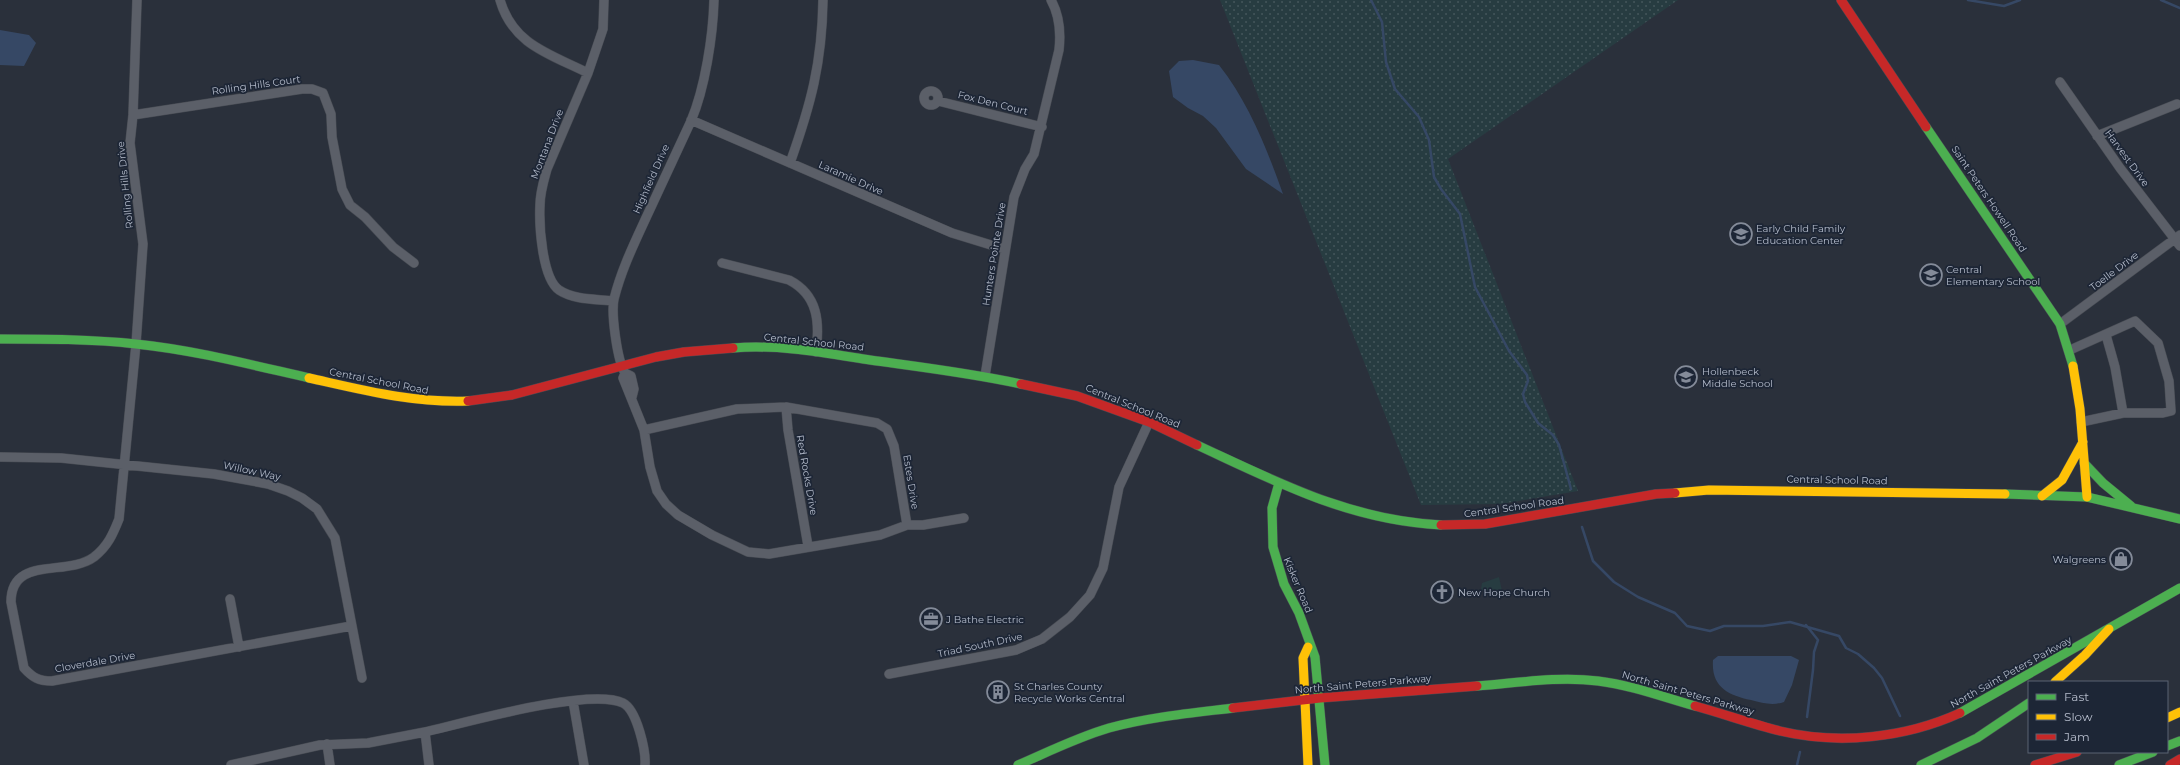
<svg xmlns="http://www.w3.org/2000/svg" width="2180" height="765" font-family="Montserrat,sans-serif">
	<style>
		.grass { fill: #273c41 }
		.park { fill: url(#park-dots) }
		.water { fill: #364865 }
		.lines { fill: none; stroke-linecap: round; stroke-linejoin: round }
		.stream { stroke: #364865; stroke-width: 2.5 }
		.street-casing { stroke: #474b53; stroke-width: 10 }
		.fast-casing { stroke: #474b53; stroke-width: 10 }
		.slow-casing { stroke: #474b53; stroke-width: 10 }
		.jam-casing { stroke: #474b53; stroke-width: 10 }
		.street { stroke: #5b5f68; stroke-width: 9 }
		.fast { stroke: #4caf50; stroke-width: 9 }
		.slow { stroke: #ffc107; stroke-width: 9 }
		.jam { stroke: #c62828; stroke-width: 9 }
		.labels { text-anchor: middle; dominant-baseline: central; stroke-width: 3.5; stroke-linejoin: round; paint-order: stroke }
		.street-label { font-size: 10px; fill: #b5bccb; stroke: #1d2636 }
		.poi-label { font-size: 10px; fill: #b5bccb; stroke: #1d2636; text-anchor: start }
	</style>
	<defs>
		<pattern id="park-dots" width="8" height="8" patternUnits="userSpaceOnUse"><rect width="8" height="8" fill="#273c41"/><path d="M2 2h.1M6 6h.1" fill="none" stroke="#44565b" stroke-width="1.8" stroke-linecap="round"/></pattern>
	</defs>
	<rect width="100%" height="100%" fill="#2a303b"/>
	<path class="grass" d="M1499 577 1502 591 1500 592H1484L1481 589 1482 583Z"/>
	<path class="park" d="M1220 0H1678L1448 159 1578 491 1501 504 1421 505Z"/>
	<path class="water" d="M0 30 29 35 36 43 24 66 0 65Z
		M1193 60 1219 65C1249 103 1267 149 1283 194L1246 169 1216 128 1203 116 1188 108 1173 97 1169 71 1179 61Z
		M1718 656H1791L1799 660 1792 685 1784 702C1772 706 1763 703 1751 700 1728 695 1711 687 1713 660Z"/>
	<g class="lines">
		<path class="stream" d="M1371 0 1382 22 1386 62 1395 89 1419 117 1429 140 1434 177 1441 189 1460 214 1475 287 1509 351 1527 375 1528 381 1523 394 1525 402 1538 423 1553 435 1559 445 1571 489
			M1968 0 2004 6 2020 0
			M2161 0 2180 8
			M1582 527 1593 561 1614 582 1638 597 1675 613 1687 626 1710 631 1724 626H1763L1790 622 1839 636 1846 648 1858 654 1874 668 1882 678 1900 716
			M1806 625 1818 640 1814 652 1813 670 1807 717
			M1797 765 1800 752"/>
		<g class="street-casing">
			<path id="street" d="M137 0 133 115 130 143 143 244 136 344 119 519C113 534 108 546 94 557 67 577 11 555 11 602L24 668C33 678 39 681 52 681L351 626
				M500 0C513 45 550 54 588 73
				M604 0 603 29 588 73 547 169C544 180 540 192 540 205 539 225 542 278 559 290 574 300 596 299 613 301
				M2060 82 2120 168 2180 246
				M924 98a7 7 0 1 1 14 0a7 7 0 1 1-14 0Z
				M938 101 1042 127
				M133 115 302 89H312L323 93 331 114 332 137 342 189 350 205 365 217 393 247 414 263
				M691 120 952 233 1004 249
				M2097 136 2177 104
				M790 163C811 104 822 63 823 0
				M722 263 789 280C818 295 820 322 816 352
				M2060 324 2180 235
				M2106 335 2115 367 2123 413
				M2070 350 2135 321 2158 343 2169 381 2171 411 2163 413H2123L2081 422
				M625 373 631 376 634 389 632 397
				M985 376 1014 197 1025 169 1034 154 1059 50C1061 32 1060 16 1051 0
				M786 407 788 430 808 546
				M644 430 650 467 657 491 666 504 678 515 712 535 748 552 769 554 880 535 907 525 894 446 887 429 877 423 786 407 737 409 644 430 623 378 625 373C617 360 611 313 614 299 621 271 633 246 645 220 660 187 676 154 691 121 705 88 713 36 714 0
				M0 457 61 458 214 474 268 484 288 491 302 498 317 509 335 538 362 678
				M907 525H923L964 518
				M230 599 239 647
				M889 674 1016 650 1042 639 1070 617 1090 595 1103 568 1119 487 1149 422
				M573 701 584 765
				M425 732C464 723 590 687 623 703 637 710 646 751 645 765
				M327 744 330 765
				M231 765 320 745 368 743 425 732 429 765"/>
		</g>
		<g class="fast-casing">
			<path id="fast" d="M1926 127 2060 324 2073 366
				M0 339C45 339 91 339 136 344 194 350 252 365 309 378
				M733 348C778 344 825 353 870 360 920 367 971 373 1021 384
				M1197 445C1279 483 1349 520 1441 525
				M2084 463 2103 483 2131 506
				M1279 483 1272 508 1273 547 1284 584 1299 613 1315 657 1325 765
				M2005 494 2087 497 2180 519
				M1477 686C1517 683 1558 676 1598 681 1631 685 1663 697 1695 706
				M1960 713 2180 588
				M2167 746 2180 741
				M1018 765C1048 752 1078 737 1109 728 1149 717 1192 713 1233 708
				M1921 765 1977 738 2029 703
				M2119 765 2153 752"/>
		</g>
		<g class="slow-casing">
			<path id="slow" d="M2073 366 2080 409 2087 497
				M309 378C363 390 412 403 468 401
				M1675 493 1709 490 2005 494
				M2042 496 2062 480 2083 442
				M1308 647 1303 658 1308 765
				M2055 682 2085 655 2109 629
				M2167 718 2180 712"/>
		</g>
		<g class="jam-casing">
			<path id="jam" d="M1841 0 1926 127
				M1021 384 1077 396 1149 422 1197 445
				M468 401 512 395 656 357 684 352 733 348
				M1441 525 1485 524 1656 494 1675 493
				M1695 706C1724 714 1752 724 1780 731 1839 745 1905 738 1960 713
				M1233 708 1320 698 1477 686
				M2035 765 2077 752
				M2170 765 2180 759"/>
		</g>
		<use href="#street" class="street"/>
		<use href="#fast" class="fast"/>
		<use href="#slow" class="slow"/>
		<use href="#jam" class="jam"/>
	</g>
	<defs>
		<g id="school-ring" transform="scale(1.15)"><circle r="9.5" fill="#1d2636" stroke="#848b99" stroke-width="1.5"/><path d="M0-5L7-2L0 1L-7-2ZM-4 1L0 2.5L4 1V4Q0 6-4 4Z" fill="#848b99"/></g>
		<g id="shop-ring" transform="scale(1.15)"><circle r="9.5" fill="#1d2636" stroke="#848b99" stroke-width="1.5"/><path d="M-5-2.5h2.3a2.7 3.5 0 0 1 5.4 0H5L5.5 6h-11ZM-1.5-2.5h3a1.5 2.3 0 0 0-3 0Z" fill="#848b99"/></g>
		<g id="church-ring" transform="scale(1.15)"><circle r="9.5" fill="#1d2636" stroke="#848b99" stroke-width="1.5"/><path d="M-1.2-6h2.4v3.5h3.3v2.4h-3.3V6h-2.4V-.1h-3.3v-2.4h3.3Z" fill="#848b99"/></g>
		<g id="office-ring" transform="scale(1.15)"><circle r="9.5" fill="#1d2636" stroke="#848b99" stroke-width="1.5"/><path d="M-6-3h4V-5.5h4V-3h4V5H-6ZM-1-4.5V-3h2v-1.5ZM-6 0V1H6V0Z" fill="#848b99"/></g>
		<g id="building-ring" transform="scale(1.15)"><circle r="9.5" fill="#1d2636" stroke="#848b99" stroke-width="1.5"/><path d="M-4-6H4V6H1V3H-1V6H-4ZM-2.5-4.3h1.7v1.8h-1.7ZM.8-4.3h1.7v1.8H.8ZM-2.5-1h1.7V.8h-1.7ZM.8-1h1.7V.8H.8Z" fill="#848b99"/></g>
	</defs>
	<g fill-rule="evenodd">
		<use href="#school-ring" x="1741" y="234"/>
		<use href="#school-ring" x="1931" y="275"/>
		<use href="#school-ring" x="1686" y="377"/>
		<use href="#shop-ring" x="2121" y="559"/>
		<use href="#church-ring" x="1442" y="592"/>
		<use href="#office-ring" x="931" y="619"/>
		<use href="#building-ring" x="998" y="692"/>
	</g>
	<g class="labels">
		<g class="street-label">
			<text transform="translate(256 85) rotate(-8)">Rolling Hills Court</text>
			<text transform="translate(993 103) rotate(14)">Fox Den Court</text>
			<text transform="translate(547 144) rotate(-69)">Montana Drive</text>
			<text transform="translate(2127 158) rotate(54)">Harvest Drive</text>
			<text transform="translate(851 178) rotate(24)">Laramie Drive</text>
			<text transform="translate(651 179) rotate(-66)">Highfield Drive</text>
			<text transform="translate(125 185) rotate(-96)">Rolling Hills Drive</text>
			<text transform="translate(1989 199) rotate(56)">Saint Peters Howell Road</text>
			<text transform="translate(994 254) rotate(-81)">Hunters Pointe Drive</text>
			<text transform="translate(2114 271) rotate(-37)">Toelle Drive</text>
			<text transform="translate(814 342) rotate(6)">Central School Road</text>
			<text transform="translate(379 381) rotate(11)">Central School Road</text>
			<text transform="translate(1133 406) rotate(22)">Central School Road</text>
			<text transform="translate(252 471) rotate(12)">Willow Way</text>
			<text transform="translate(807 475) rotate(80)">Red Rocks Drive</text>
			<text transform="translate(1837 480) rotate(1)">Central School Road</text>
			<text transform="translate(911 482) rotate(81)">Estes Drive</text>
			<text transform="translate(1514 507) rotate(-8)">Central School Road</text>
			<text transform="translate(1298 585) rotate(67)">Kisker Road</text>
			<text transform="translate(980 645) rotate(-12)">Triad South Drive</text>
			<text transform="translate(95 662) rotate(-10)">Cloverdale Drive</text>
			<text transform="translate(2011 672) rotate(-29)">North Saint Peters Parkway</text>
			<text transform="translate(1363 684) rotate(-5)">North Saint Peters Parkway</text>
			<text transform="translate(1688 693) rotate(16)">North Saint Peters Parkway</text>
		</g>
		<g class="poi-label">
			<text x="1756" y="228">Early Child Family<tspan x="1756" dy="12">Education Center</tspan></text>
			<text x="1946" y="269">Central<tspan x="1946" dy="12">Elementary School</tspan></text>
			<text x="1702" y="371">Hollenbeck<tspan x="1702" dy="12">Middle School</tspan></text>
			<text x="2106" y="559" text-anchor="end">Walgreens</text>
			<text x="1458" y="592">New Hope Church</text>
			<text x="946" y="619">J Bathe Electric</text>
			<text x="1014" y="686">St Charles County<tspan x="1014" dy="12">Recycle Works Central</tspan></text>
		</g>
	</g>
	<rect x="2028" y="681" width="140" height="72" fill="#1d2636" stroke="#5a6272"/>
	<rect x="2036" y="694" width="20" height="6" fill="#4caf50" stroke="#5a6272"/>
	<text x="2064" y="701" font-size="12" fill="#b5bccb">Fast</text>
	<rect x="2036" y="714" width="20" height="6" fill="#ffc107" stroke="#5a6272"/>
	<text x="2064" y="721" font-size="12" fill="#b5bccb">Slow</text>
	<rect x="2036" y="734" width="20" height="6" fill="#c62828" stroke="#5a6272"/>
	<text x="2064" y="741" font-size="12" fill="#b5bccb">Jam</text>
</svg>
